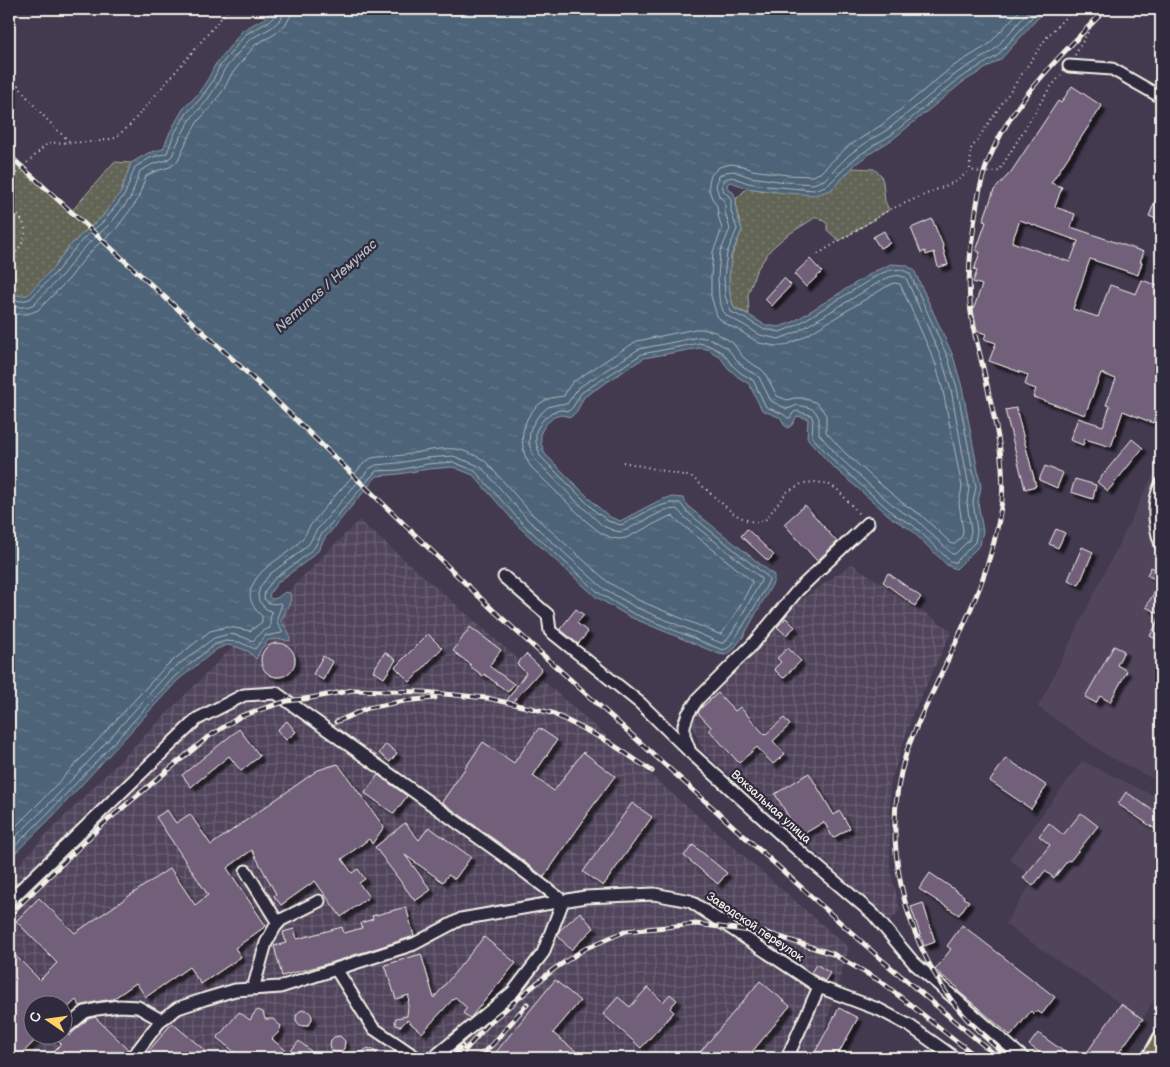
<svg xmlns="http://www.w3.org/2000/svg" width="1170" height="1067" font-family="'Balsamiq Sans',sans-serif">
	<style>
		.built { fill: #51455c }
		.industrial { fill: url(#industrial-grid); fill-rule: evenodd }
		.grass { fill: url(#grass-dots); stroke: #ababa0 }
		.water { fill: url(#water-ripples); stroke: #909ca5 }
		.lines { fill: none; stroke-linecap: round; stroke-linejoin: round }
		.shore { stroke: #b1b8bb; stroke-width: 1 }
		.building { fill: #72607a; stroke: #f4f1e8; fill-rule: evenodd; filter: url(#shadow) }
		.minor-casing { stroke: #f4f1e8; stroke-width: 15 }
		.major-casing { stroke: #f4f1e8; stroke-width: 19 }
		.path { stroke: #f4f1e8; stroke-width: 2; stroke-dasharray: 1 4; stroke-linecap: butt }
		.minor { stroke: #2f2a3d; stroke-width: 11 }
		.major { stroke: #776954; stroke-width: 15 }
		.rail-casing { stroke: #f4f1e8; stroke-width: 5 }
		.rail { stroke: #2f2a3d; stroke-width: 3; stroke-dasharray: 9; stroke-linecap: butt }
		.labels { text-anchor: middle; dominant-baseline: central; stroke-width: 4.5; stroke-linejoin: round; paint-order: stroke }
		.street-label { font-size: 12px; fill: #f4f1e8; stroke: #2f2a3d }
		.water-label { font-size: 14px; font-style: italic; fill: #b1b8bb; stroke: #2f2a3d }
	</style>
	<defs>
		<pattern id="industrial-grid" width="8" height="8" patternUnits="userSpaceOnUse" patternTransform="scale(1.25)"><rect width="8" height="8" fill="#51455c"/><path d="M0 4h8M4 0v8" fill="none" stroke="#6b6073"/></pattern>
		<pattern id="grass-dots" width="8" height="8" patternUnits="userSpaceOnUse" patternTransform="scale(1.25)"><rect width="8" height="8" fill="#626557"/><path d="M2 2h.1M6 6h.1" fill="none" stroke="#797c6f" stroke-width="1.8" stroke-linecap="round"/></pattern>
		<pattern id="water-ripples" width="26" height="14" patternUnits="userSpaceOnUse" patternTransform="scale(1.25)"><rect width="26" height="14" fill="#4d6378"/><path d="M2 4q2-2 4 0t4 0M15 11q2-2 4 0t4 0" fill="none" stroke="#677a8b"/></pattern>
		<filter id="shadow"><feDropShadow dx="4.5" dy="4.5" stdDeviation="1" flood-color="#0009"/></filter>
	</defs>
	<rect width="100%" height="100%" fill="#433a4f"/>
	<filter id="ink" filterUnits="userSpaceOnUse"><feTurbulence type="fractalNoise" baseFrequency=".02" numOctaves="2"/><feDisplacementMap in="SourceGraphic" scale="10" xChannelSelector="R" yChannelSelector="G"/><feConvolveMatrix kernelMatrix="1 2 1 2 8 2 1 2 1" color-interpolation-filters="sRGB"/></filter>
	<g filter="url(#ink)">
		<path class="built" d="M1161 459V783L1108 756 1038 707Z
			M1082 761 1161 799V987L1143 1019 1005 924 1034 879 1009 859Z"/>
		<path class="industrial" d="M359 520 849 948 816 1058H9V876L40 841ZM32 1004H62V1034H32Z
			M852 564 952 631 913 713 890 784V868L900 910 888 923 867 899 702 750 692 724 701 708 798 602Z"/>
		<path class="grass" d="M9 155 71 212 114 162 131 163 121 192 102 217 81 235 67 249 54 267 27 296C20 296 15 294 9 296Z
			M852 168 874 169 881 175 883 182 885 201 889 210 839 241 827 230V223L816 217 786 236 771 249 756 271 748 295 749 314 734 308 730 295 729 278 732 255 742 230 737 212 736 199 747 188 766 191 831 190Z"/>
		<path class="water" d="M275 9H1046L1001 59 963 82 893 139 877 149 857 163 831 190 815 195 785 193 747 188 731 182 728 183 727 186 729 190 733 192 736 199V211L742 230 731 255 729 278 730 295 734 308 749 315 765 325 779 327 793 322 875 271 891 264 906 265 914 270 953 356 962 387 981 487 978 502 983 531 980 545 956 569 948 566 910 529 893 519 831 465 807 438 808 419 797 416 792 425 788 428 784 425 781 418 762 410 749 384 738 377 728 368 720 357 707 349 699 348 644 358 584 397 577 411 571 417 561 415 554 417 546 424 541 432V443L545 454 598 507 610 517 620 521 662 499 672 497 683 498 690 508 774 575V581L743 637 732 651 725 655 719 654 630 617 596 597 519 527 473 475 453 467 428 469 399 474 377 476 325 538 318 551 304 563 278 582 270 593 269 597 272 599 277 598 285 592 290 593 291 600 281 621C286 627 290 632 290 641L281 639 268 640 261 649 256 659 248 651 237 647 227 645 217 649 178 680 53 816 9 859V296C15 294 20 296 27 295L54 267 67 249 81 235 102 217 121 192 131 163 148 153 163 149 170 132 183 109 197 95 208 79 215 65 243 30 265 18Z"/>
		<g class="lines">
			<path class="shore" d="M9 300H14L21 301 30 299 58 270 71 253 84 238 105 220 125 194 135 167 150 158 167 153 174 134 187 113 201 98 212 82 219 67 246 34 268 22 277 14 278 9
				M9 307C18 306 25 309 34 304L63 274 76 257 89 243 111 223 131 197 140 171 153 164 167 160 172 156 180 137 192 117 206 102 217 85 224 70 250 39 271 28 281 19 283 15 284 9
				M9 314H28L38 310 69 279 82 262 94 248 116 229 137 201 146 176 156 171 170 167 178 161 187 140 198 121 212 106 224 89 231 75 255 45 275 34 286 24 290 17 292 9
				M9 833 39 803 84 755 166 666 210 631 227 627 241 629 250 631 262 622V616C253 608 247 598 252 586 262 563 288 557 302 539 306 535 307 530 310 526 326 505 345 485 363 464 366 462 368 459 372 458 380 456 388 457 396 456 415 454 435 447 455 449 464 450 481 457 487 463L532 514 608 582 638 600 719 634H721C734 619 743 600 752 583L751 580 679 522 673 516 668 517 626 538 619 539 612 538 601 533 586 521 531 467C516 446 521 414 544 401 550 397 558 397 564 396L568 388 573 382 608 359 637 341 695 329H702L715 332 733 343 742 356 749 362 761 369 765 373 777 396 787 400 794 398H802L815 402 819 405 826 415V432L844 452 879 483 904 504 921 515 952 544H955L962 536 963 531 959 503 962 487 943 391 935 362 900 284 894 283 884 288 802 338 784 346H776L759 343 740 331 724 323 717 316 711 296V277L713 252 722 229 718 215 717 206 712 198 709 190V182L711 175 719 167 731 164 743 166 752 170 787 175 812 176 820 173 846 148 883 124 952 67 988 45 1021 9
				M9 843 45 808 90 760 170 671 214 638 229 634 240 636 253 641 262 631 270 628V619L272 612 265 608 259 601 258 595 260 587 270 574 296 555 309 544 316 531 369 469 376 465 398 463 426 458 453 456 477 465 482 468 527 519 603 588 635 607 721 643H724L733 631 761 581V578L684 517 677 509 665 510 622 532 615 531 603 526 574 499 535 459 529 444 530 431 532 426 538 416 548 407 559 404H567L578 388 639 349 699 337 711 339 727 348 737 360 744 368 759 377 771 401 787 409 798 405 810 408 815 411 819 418V434L839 457 874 489 899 510 917 520 952 554H955L969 540 971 531 967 503 969 487 951 390 942 360 906 278C897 273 889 277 881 281L797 332 779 339 760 335 744 325 727 316 723 311 719 298 718 277 720 253 730 229 725 212V202L719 196 716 186 719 176 726 172 733 171 750 177 786 182 813 184 824 180 850 154 870 140 887 130 957 73 993 51 1031 9
				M9 852 49 812 94 764 175 676 214 645 225 641 239 642 255 649 265 636 282 633V631C273 617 278 618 282 604L280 603C273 604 268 605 264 598L265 591 274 579 300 560 314 548 321 535 376 471 399 470 427 464 453 462 475 471 522 523 599 593 632 613 720 649C724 650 724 650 728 648 733 644 767 587 769 580 769 579 768 578 768 577L687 512 680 503C660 501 639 517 621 525L608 521 595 511 540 456 536 442V431L542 421 552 412 561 410 569 411 573 407 581 393 642 354 699 343 708 345 723 353 732 365 741 373 753 380 766 407 783 414 788 418H790L793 413 796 411 811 415 813 420 812 437 835 462 895 515 913 525 951 562H956L975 542 977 531 973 502 976 487 957 388 948 358 910 274C899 266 889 270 878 275L795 326 780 332 763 329 746 319 731 312 725 296 724 277 727 253 737 229 731 211V200L729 196 724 192 722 185 725 179 732 177 748 183 767 186 814 190 828 185 854 159 874 145 891 135 960 78 997 56 1039 9"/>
		</g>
		<path class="building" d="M1072 86 1102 106 1051 183 1062 187 1055 207 1075 214 1071 227 1144 252 1140 262H1142L1138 275 1090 259 1073 309 1098 317 1110 285 1136 294 1142 280 1161 287V402L1153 423 1123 411 1111 447 1085 439 1083 445 1070 440 1078 418 1103 426 1110 406 1106 405 1116 379 1101 373 1085 415 1033 397 1036 389 1025 385 1028 375 989 361 996 343 984 339 986 334 977 331 973 310 982 285 973 282 977 271 974 270 980 252 976 251 986 222 983 221 994 190 1011 172 1058 101 1061 103ZM1020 220 1078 241 1070 262 1012 242Z
			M1161 186V221L1149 216Z
			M932 219 944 248H943L948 265 938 267 934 252 926 255 925 251 921 253 911 228Z
			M884 231 890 243 880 248 873 237Z
			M810 259 822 272 806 287 794 274Z
			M784 278 791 285 772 306 765 299Z
			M1016 408 1036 486 1025 489 1005 410Z
			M1132 439 1143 448 1108 491 1097 482Z
			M1045 466 1063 473 1057 488 1039 480Z
			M1075 479 1096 485 1093 499 1071 492Z
			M805 505 837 542 817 561 784 524Z
			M747 529 774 555 768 561 741 536Z
			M1056 529 1065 533 1058 548 1049 544Z
			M1082 547 1093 552 1079 585 1068 580Z
			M1151 567 1161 572V642L1150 636 1161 615 1146 607 1160 582 1147 575Z
			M888 573 921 597 915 606 883 582Z
			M576 609 584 615 577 623 588 632 578 644 560 629Z
			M786 618 795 627 786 635 777 627Z
			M470 627 501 650 489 666 514 684 508 692 484 674 483 676 470 666 471 665 453 651Z
			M428 634 442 648 410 682 395 667Z
			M261 660a17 17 0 1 1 34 0a17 17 0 1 1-34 0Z
			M1114 646 1124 651 1117 665 1127 671 1110 702 1100 696 1096 703 1085 697Z
			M788 648 801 661 783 678 774 669 781 662 777 658Z
			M385 652 396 660 384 678 373 671Z
			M526 654 542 669 512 703 507 700 526 673 517 664Z
			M323 656 333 662 323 680 313 674Z
			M718 693 735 711 740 707 765 735 784 718 790 725 773 741 785 754 773 764 757 747 739 763 709 730 711 727 698 713 700 709Z
			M287 721 296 732 286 740 277 730Z
			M539 728 557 740 533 776 554 791 583 752 615 776 587 814H588L544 877 505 847 442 802 483 742 514 763Z
			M239 729 260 756 241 771 229 756 191 787 182 775Z
			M386 744 397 753 390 762 379 753Z
			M1006 758 1047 786 1031 809 990 781Z
			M338 764 384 827 372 844 369 839 342 859 352 873 358 869 365 879 359 883 369 897 341 917 315 881 281 905 274 896 276 894 252 850 227 868 266 926 235 948 241 957 201 984 189 967 146 997 136 983 113 999 95 1002 80 1006 76 1000 62 1013V1004H32V1034H41L18 1058H9V949L40 980 57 963 16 921 39 898 75 933 170 868 195 905 208 895 156 817 167 810 176 823 190 814 211 845 318 770Z
			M809 773 834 815 840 811 850 828 833 838 824 822 800 836 775 794Z
			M378 775 407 796 394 814 365 793Z
			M1126 792 1161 816V833L1118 804Z
			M632 803 652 817 603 886 583 872Z
			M1081 813 1098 826 1070 861 1068 860 1054 878 1045 871 1033 886 1023 878 1050 845 1039 836 1049 823 1063 835Z
			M405 823 419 840 429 827 471 857 455 879 448 875 443 882 405 855 431 890 415 901 375 847Z
			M693 845 727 873 718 884 684 856Z
			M930 873 964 896 963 898 969 901 959 915 919 889Z
			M923 903 935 942 924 946 911 907Z
			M406 907 414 936 368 951 350 956V957L323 965 282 976 274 946 286 943 283 932 294 929 297 939 342 927 344 933 362 928 361 923 373 919 372 916Z
			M580 912 594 928 571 950 558 936 559 931Z
			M962 925 1055 997 1042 1014 1037 1011 1034 1014 1031 1011 1011 1036 957 990 958 988 935 970 951 949 947 946Z
			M484 937 516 963 470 1018 463 1013 467 1008 455 997 422 1033 407 1020 401 1026H398L396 1025 395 1021 396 1018 407 1016 409 995 396 999 385 965 421 954 434 998Z
			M816 964 830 973 825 981 811 973Z
			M555 980 580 1001 553 1033 584 1058H503L496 1052Z
			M760 981 790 1006 747 1058H695Z
			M648 987 663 1002 670 994 677 1000 670 1008 674 1012 641 1048 603 1014 618 997 630 1007Z
			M1121 1004 1143 1019 1115 1058H1083Z
			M839 1008 858 1018 836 1058H812Z
			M258 1010 263 1012 265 1019H273L281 1026 279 1032 272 1039 289 1053 299 1041 319 1058H242L217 1038 239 1012 250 1020 255 1012Z
			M296 1018a8 8 0 1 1 16 0a8 8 0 1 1-16 0Z
			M95 1017 128 1049 118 1058H61L54 1051 61 1044 51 1034H68L69 1036 88 1019Z
			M172 1023 207 1052 202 1058H143Z
			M1038 1033 1073 1058H1047L1029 1045Z
			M340 1036 345 1041 344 1049 340 1052 332 1051 330 1045 331 1040 334 1037Z
			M368 1048 375 1051 379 1058H360L362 1052Z"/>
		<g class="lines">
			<g class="minor-casing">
				<path id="minor" d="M1069 66 1112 69 1161 97
					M1161 484C1152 503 1154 525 1161 545
					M504 577 548 615 550 631 640 703 689 751 791 844 873 914 914 963 1023 1058
					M689 749 684 736V725L688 714 698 699 753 644 798 590 868 523
					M246 871 278 923
					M9 901 197 719 244 695 276 693 500 853 563 901 543 953 513 992 433 1058
					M336 969 373 1028 417 1058
					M253 989 266 943 275 927 281 920 319 901
					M67 1027 85 1012 97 1009 120 1006 138 1007 161 1020
					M132 1058 161 1020 178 1008 205 999 235 990 280 987 336 969 414 944 461 919 585 897 654 894 690 901 819 987 880 1010 910 1026 955 1058
					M787 1058 819 987"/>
			</g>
			<g class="major-casing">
				<path id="major" d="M1150 1058 1161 1038"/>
			</g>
			<path class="path" d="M1075 55 1101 9
				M9 73C27 99 47 121 70 142
				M1061 75 1049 89 999 171 985 173 970 170 971 149 1047 37 1073 9
				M9 180 48 143 95 142 115 138 130 125 229 9
				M9 203C13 210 20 216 23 223 30 237 19 250 9 259
				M818 254 889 210 957 181 970 170
				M623 462 692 477 734 514 749 521 757 522 765 520 787 492 803 483 816 482 828 484 837 489 861 516"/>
			<use href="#minor" class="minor"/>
			<use href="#major" class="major"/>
			<g class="rail-casing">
				<path id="rail" d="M9 155 238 364 493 610 883 961 999 1058
					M336 722 368 708 404 701 435 698
					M9 915 103 824 208 737 241 716 287 701 311 698 353 690 423 692 487 698 552 713 609 742 652 771
					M447 1058 462 1046
					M458 1058 490 1022 554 969 586 948 626 931 696 924 767 933 833 954 880 981 978 1058
					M477 1058 493 1044 527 1004
					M1009 1058C989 1041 968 1023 952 1001 902 931 880 837 906 754 913 731 926 707 936 685 964 625 994 567 1002 500 1005 468 998 435 991 403 986 380 981 358 975 335 967 301 968 266 973 232 976 209 979 186 987 164 1011 101 1060 56 1106 9"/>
			</g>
			<use href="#rail" class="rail"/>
		</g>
	</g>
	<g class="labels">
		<g class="street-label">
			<text transform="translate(771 807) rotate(42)">Вокзальная улица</text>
			<text transform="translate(755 927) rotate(34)">Заводской переулок</text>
		</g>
		<g class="water-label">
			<text transform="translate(326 286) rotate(-42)">Nemunas / Немунас</text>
		</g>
	</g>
	<rect width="1170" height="1067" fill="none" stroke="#2f2a3d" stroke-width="30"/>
	<rect x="15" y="15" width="1140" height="1037" fill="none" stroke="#f4f1e8" stroke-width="2" filter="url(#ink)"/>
	<g transform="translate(48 1020) rotate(283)"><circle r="24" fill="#2f2a3d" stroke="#7e7a81"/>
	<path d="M0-4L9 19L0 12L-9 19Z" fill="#ffd166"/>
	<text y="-8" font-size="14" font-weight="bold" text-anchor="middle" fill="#f4f1e8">С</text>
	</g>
</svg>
